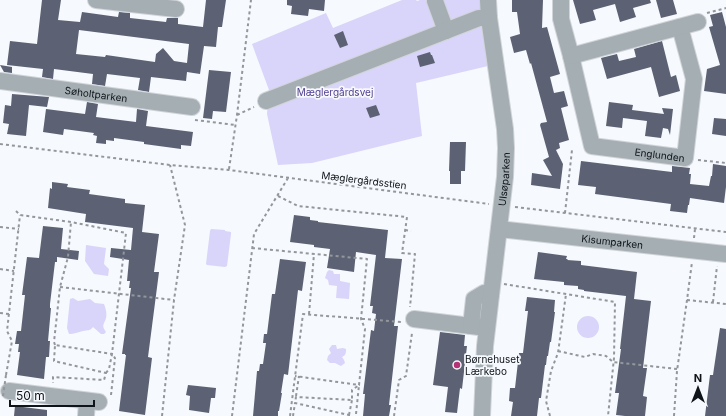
<svg xmlns="http://www.w3.org/2000/svg" width="726" height="416" font-family="Inter,sans-serif">
	<style>
		.green { fill: #d9d4fa }
		.building { fill: #5c6274; fill-rule: evenodd }
		.lines { fill: none; stroke-linecap: round; stroke-linejoin: round }
		.minor-casing { stroke: #d1d4d9; stroke-width: 18 }
		.path { stroke: #93979c; stroke-width: 2; stroke-dasharray: 3 3; stroke-linecap: butt }
		.minor { stroke: #a4aeb3; stroke-width: 16 }
		.path-bridge { stroke: #93979c; stroke-width: 2; stroke-dasharray: 3 3; stroke-linecap: butt }
		.poi-dot { fill: #b63277; stroke: #f6f9fd; stroke-width: 1.5 }
		.labels { text-anchor: middle; dominant-baseline: central; stroke-width: 3.5; stroke-linejoin: round; paint-order: stroke }
		.park-label { font-size: 10px; fill: #544191; stroke: #f6f9fd }
		.street-label { font-size: 10px; fill: #0e141a; stroke: #f6f9fd }
		.poi-label { font-size: 10px; fill: #0e141a; stroke: #f6f9fd; text-anchor: start }
	</style>
	<rect width="100%" height="100%" fill="#f6f9fd"/>
	<path class="green" d="M402 0H416L417 1 420 0H481L488 66 416 83 422 136 312 163 278 165 267 114 269 90 252 44 326 13 333 28Z
		M211 229 225 230V231L231 232V234L227 266 225 267 207 265 206 264 210 231Z
		M86 245 106 248 104 264 109 269 108 276 94 274 85 261Z
		M329 270 333 271 334 274H340V281L350 283 349 299 336 298 337 286 329 285 328 280 325 278 327 272Z
		M73 298 78 301 90 299 95 303 104 304C106 309 107 314 106 318 104 325 101 325 106 332L104 334H101L93 327C90 331 88 330 83 331 78 332 74 334 69 334L67 328 70 299Z
		M577 327a11 11 0 1 1 22 0a11 11 0 1 1-22 0Z
		M332 345H336L337 349 343 348 346 349C346 353 346 355 342 357L344 360 345 363 341 366 335 363H330L327 360 328 356 331 353 329 349Z"/>
	<path class="building" d="M42 0H61L58 20 80 22 82 12 118 17 119 12 130 13V18L166 22 167 18H178V24L203 27 206 0H226L222 27H218L216 47 204 46 200 74 187 72 186 81 151 77 149 92 138 90 140 78 107 74 105 86 92 84 93 74 54 69 53 79 42 77 43 69 7 65 10 41 37 44ZM79 30 189 44 187 63 174 61 163 48 156 54 155 62 106 55 105 57 76 54Z
		M287 0H325L324 11 309 9 308 16 291 14 292 6 287 5Z
		M512 0H543L542 28 547 27 560 74 550 77 554 93 564 91 568 106 561 108 569 140 559 143 560 148 556 150 563 164 560 189 531 185 532 173 552 176 543 160 549 157 540 125 541 123 547 122 531 63 530 64 526 50 514 53 510 37 520 34 517 12H512Z
		M573 0H650L651 3 633 8 636 17 620 22 615 4 593 10 596 20 580 24Z
		M656 0H673L677 14 661 18Z
		M722 12 726 27V94L704 91 707 69 720 65 709 27 713 26 710 15Z
		M343 31 348 45 340 48 334 35Z
		M662 41 671 77 676 75 680 91 659 97 651 67 607 79 601 58 617 54 619 61 636 57 634 49Z
		M430 52 431 55H432L435 63 420 67 417 56Z
		M0 65 12 67V73L4 72Z
		M209 70 231 72 226 112 213 111 212 119 203 118Z
		M12 94 49 97 47 107 29 105 26 136 7 134 9 124 3 123 5 105 11 106Z
		M87 102 98 104 96 117 136 122 137 109 148 111 146 126 193 132 191 146 181 145V149L144 144V142L114 138V141L106 140V144L96 143 97 136 93 135 94 133 64 129 63 135 43 132 46 109 85 114Z
		M609 102 633 105 632 110 664 114 662 108 673 109 670 135 668 129 663 128 661 138 645 136 647 121 623 118 622 128 606 126Z
		M376 105 380 115 370 118 366 108Z
		M714 118 726 119V136L712 134Z
		M450 142H466L465 171H461V184H450V171H449Z
		M581 161 672 172V166L690 168 689 174H691L690 184 709 186 711 176H712L713 164 726 166V187L724 203 690 198 689 205H688L687 213 670 211 671 204 595 194 596 187 578 185Z
		M52 182 68 184 67 187 90 190 89 194 125 199V203L145 205 142 232 159 234 154 272H159L148 357 152 358 145 415 119 411 126 355H125V354H122L131 288H129L130 281H127L129 260 110 257 111 248 131 250 133 228 85 222 86 214 48 208 50 188 52 189Z
		M294 215 310 217V220L318 221V222L388 230 385 258 402 259 394 326H398L389 405H391L389 416H363L365 394H363L371 330 374 331 376 314 372 313 373 306H370L376 255 356 252 354 272 327 268 330 249 314 247V245L290 242Z
		M43 226 63 228 61 249 79 251 78 260 57 257V262H55L50 304V308H51L48 341H50L49 357H46L44 379 17 375 20 352H18L19 344H15L17 331H21L25 295H22L27 257 39 258Z
		M538 252 567 256 566 259H568L567 260 581 261V265L637 272 634 299 651 301 643 368H647L643 396 647 397 645 416H625L616 415 619 393H615L621 349H620L626 296 584 291V290L578 289V286L564 285V282L534 279Z
		M280 259 306 262 302 291 298 290 288 375 284 374 281 393H282L279 411H278V416H253L257 371H259L260 364H263L266 343H263L264 334H267L272 294H275Z
		M527 297 555 300 554 312H555L551 342H550L548 356H547L546 365H545L541 398H539L537 416H511L513 402 509 401 510 388H515L519 353H523L528 311H525Z
		M720 328 726 329V416H705L710 375H713L714 368Z
		M440 332 465 335 464 346H467L462 389 460 388 457 413 445 412 448 387 433 385Z
		M188 385 216 388 215 398H211L209 413 189 410 190 396 186 395Z
		M15 406 47 410V416H14Z"/>
	<g class="lines">
		<g class="minor-casing">
			<g id="minor">
				<path d="M96 0 176 9"/>
				<path id="s1" d="M561 0V19L571 56 592 146 685 158 694 79 680 27"/>
				<path d="M435 1 446 31"/>
				<path d="M571 56 698 22"/>
				<path id="s2" d="M0 81 192 107"/>
				<path d="M266 101 479 18H489"/>
				<path id="s3" d="M499 229 726 254"/>
				<path d="M414 319 471 326"/>
				<path d="M487 328 471 326 474 299 484 293 491 294"/>
				<path d="M9 391 99 402"/>
				<path d="M86 416 87 401"/>
				<path id="s4" d="M482 416 485 346 505 177 506 148 505 129 489 18 488 0"/>
			</g>
		</g>
		<path class="path" d="M707 13 726 8
			M237 115 254 107
			M195 120 235 125
			M0 144 170 165 229 170 489 204
			M698 160 726 163
			M229 169 237 115 251 0
			M278 196 298 206 407 217 402 253 415 254 410 307
			M515 207 726 232
			M16 211 20 215 71 222 126 233 112 354 55 345 54 361 106 373 104 380 53 377V383
			M565 213 572 150
			M0 227 19 229
			M405 230 411 231
			M694 238 695 229
			M252 248 367 259 361 319 365 329 359 385 295 376
			M0 269 14 271
			M504 284 615 302 614 358 608 416
			M60 287 174 300
			M687 300 726 304
			M713 302 717 266
			M0 313 9 314
			M309 314 314 254
			M55 345 54 342 60 287 68 257 71 222
			M558 351 585 357 593 354 606 356 613 362 677 369
			M106 373 109 369 112 354
			M6 375 12 341 7 331 20 215
			M111 395 115 358 112 354
			M296 396 299 376
			M356 414 359 385
			M349 415 352 400
			M162 416 174 300 185 225 170 165
			M232 416 254 234 288 178
			M290 416 303 314 401 322
			M293 416 295 403
			M349 416V415L295 403 296 397 352 400V390L359 385
			M394 416 399 380 406 376 412 333
			M550 416 546 401 551 371 558 353 566 294
			M674 416 677 371 687 300 692 262"/>
		<use href="#minor" class="minor"/>
		<path class="path-bridge" d="M3 396 6 375"/>
	</g>
	<circle class="poi-dot" cx="457" cy="365" r="4"/>
	<g class="labels">
		<g class="park-label">
			<text x="335" y="92">Mæglergårdsvej</text>
		</g>
		<g class="street-label">
			<text stroke="none"><textPath href="#s2" startOffset="97">Søholtparken</textPath></text>
			<text stroke="none"><textPath href="#s1" startOffset="218">Englunden</textPath></text>
			<text stroke="none"><textPath href="#s4" startOffset="238">Ulsøparken</textPath></text>
			<text transform="translate(364 180) rotate(7)">Mæglergårdsstien</text>
			<text stroke="none"><textPath href="#s3" startOffset="114">Kisumparken</textPath></text>
		</g>
		<g class="poi-label">
			<text x="465" y="359">Børnehuset<tspan x="465" dy="12">Lærkebo</tspan></text>
		</g>
	</g>
	<g transform="translate(698 388)" stroke="#f6f9fd" stroke-width="3" paint-order="stroke">
	<path d="M0-3L7 15L0 10L-7 15Z" fill="#0e141a"/>
	<text y="-6" font-size="11" font-weight="bold" text-anchor="middle" fill="#0e141a">N</text>
	</g>
	<path d="M10 400v6h84v-6" fill="none" stroke="#0e141a" stroke-width="2"/>
	<text x="16" y="400" font-size="12" fill="#0e141a" stroke="#f6f9fd" stroke-width="3" paint-order="stroke">50 m</text>
</svg>
